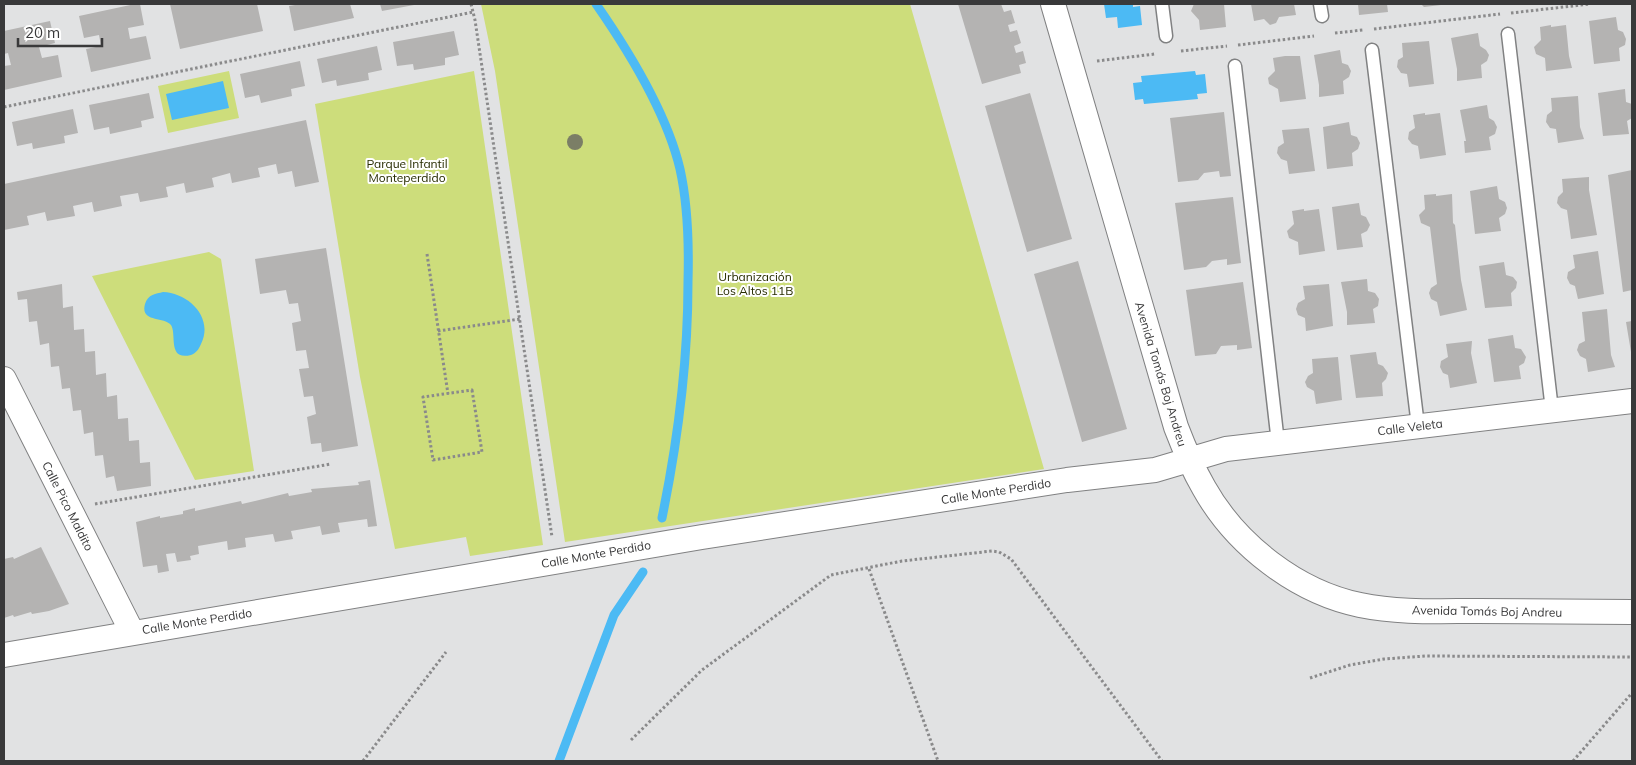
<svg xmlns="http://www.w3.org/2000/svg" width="1636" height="765" font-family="Mulish,sans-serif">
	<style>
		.green { fill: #cddd7b }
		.water { fill: #4cbaf4 }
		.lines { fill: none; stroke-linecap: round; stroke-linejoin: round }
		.stream { stroke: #4cbaf4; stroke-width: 9 }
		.building { fill: #b4b3b2 }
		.service-casing { stroke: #808182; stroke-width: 15 }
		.minor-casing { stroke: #808182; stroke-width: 26 }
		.path { stroke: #8a8a8b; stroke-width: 3; stroke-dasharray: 2.5 2.5; stroke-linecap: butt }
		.service { stroke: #fff; stroke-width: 12 }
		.minor { stroke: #fff; stroke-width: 24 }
		.tree { fill: #7b7e66 }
		.labels { text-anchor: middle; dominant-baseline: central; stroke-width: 4; stroke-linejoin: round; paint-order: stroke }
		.park-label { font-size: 12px; fill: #272c00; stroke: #fff }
		.street-label { font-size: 12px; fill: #39393a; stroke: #fff }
	</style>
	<rect width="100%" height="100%" fill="#e1e2e3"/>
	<path class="green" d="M481 4H910L1044 469 565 542 495 71Z
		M229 71 239 118 168 133 158 86Z
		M474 71 543 545 470 556 466 537 395 549 360 377 315 104Z
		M209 252 221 259 254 471 195 480 92 276Z"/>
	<path class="water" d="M1104 4H1133V7L1140 6 1142 25 1118 28 1117 17 1106 18Z
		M1195 71 1196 75 1205 74 1207 93 1197 94 1198 99 1144 104 1143 99 1135 100 1133 83 1142 82 1141 76Z
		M223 81 229 108 172 120 166 94Z
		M163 292C189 293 214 318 201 344 199 349 196 353 191 355 167 361 177 334 171 325 163 316 140 323 145 304 148 294 156 294 163 292Z"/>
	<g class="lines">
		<path class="stream" d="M596 4C628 50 667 114 680 169 688 205 689 245 688 282 688 362 678 440 662 518
			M559 761 614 615 643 572"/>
	</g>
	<path class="building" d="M135 4H140L144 25 128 28 130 39 146 36 151 59 91 72 86 49 101 46 99 35 84 38 79 16Z
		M170 4H257L263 31 180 49Z
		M301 4H350L354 18 294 31 289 6Z
		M380 4H414V5L382 11Z
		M958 4H1001L1004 12 1011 10 1015 23 1008 25 1010 32 1017 30 1021 43 1014 46 1016 53 1023 51 1026 63 1019 65 1021 73 982 84Z
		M1194 4H1224L1226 27 1200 30 1199 20 1191 11Z
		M1251 4H1294L1296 15 1279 17 1276 23 1270 25 1264 19 1254 21Z
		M1358 4H1387L1388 12 1359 15Z
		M1421 4H1441V5L1424 7Z
		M1616 17 1618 30 1623 32 1626 39 1625 45 1619 48 1620 61 1594 64 1589 21Z
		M50 21 55 43 39 47 42 58 58 55 62 77 4 90V66L11 65 8 53 4 54V31Z
		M1551 25V27L1566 25 1569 56 1572 68 1546 71 1545 58 1536 54 1534 47 1541 40 1540 27Z
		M454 31 459 55 445 58V65L414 70 413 64 397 66 393 42Z
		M1478 33 1480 46 1486 50 1489 55 1487 61 1481 65 1482 78 1457 81V69L1451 38Z
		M1429 41 1434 84 1409 87 1407 74 1401 73 1397 67 1398 60 1403 57 1402 43Z
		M377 46 382 70 368 73 369 80 337 86 336 80 322 83 317 59Z
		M1340 50 1342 63 1348 65 1351 71 1349 77 1343 81 1344 94 1319 97V85L1314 55Z
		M1285 56H1300L1306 99 1280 102 1278 89 1269 84 1268 78 1275 71 1273 58Z
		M300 61 305 86 291 89 292 96 261 103 259 95 245 98 240 74Z
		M1625 89 1626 102 1632 104V118L1627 121 1629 134 1603 136 1598 93Z
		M149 93 154 118 141 121 142 127 110 134 109 127 94 130 89 105Z
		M1030 93 1072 239 1027 252 985 106Z
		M1578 96 1580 127 1584 139 1558 143 1556 129 1550 128 1546 122 1547 115 1552 111 1551 98Z
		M1487 105 1489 118 1494 121 1497 127 1495 134 1489 137 1491 150 1465 153 1464 141H1466L1460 110Z
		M73 109 78 133 64 136 65 143 33 149 32 143 17 146 12 122Z
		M1224 112 1231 176 1220 177 1219 171 1204 173 1198 180 1178 182 1170 118Z
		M1425 113V115L1440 113 1446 155 1420 159 1418 146 1412 144 1408 139 1409 132 1415 128 1413 115Z
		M306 120 319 182 295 187 292 171 278 174 276 164 258 168 260 177 232 183 230 173 212 178 214 187 186 193 184 183 166 187 168 197 140 202 138 193 120 196 122 206 94 212 92 202 73 206 75 216 47 221 45 212 27 216 29 225 4 230V184Z
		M1349 122 1351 135 1357 137 1360 143 1358 149 1352 153 1353 166 1327 169 1323 127Z
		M1309 128 1315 171 1289 174 1287 161 1281 159 1277 153 1278 147 1284 143 1282 130Z
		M1632 170V290L1623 292 1608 175Z
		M1589 177V190L1597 235 1571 239 1567 210 1561 208 1557 203 1558 197 1563 192 1562 179Z
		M1497 186 1499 199 1505 202 1507 208 1505 214 1499 218 1501 231 1475 234 1470 191Z
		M1436 194V196L1452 194 1453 223 1455 225 1461 280 1467 310 1440 316 1437 302 1431 299 1429 293 1431 288 1437 284 1430 227 1421 223 1419 215 1425 209 1424 195Z
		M1233 197 1241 263 1227 265V259L1212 261 1206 267 1184 270 1175 203Z
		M1359 203 1361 215 1366 217 1370 225 1367 231 1361 234 1363 247 1337 250 1332 207Z
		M1304 209V211L1319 209 1325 251 1299 255 1298 242 1289 238 1287 231 1294 224 1292 211Z
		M326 248 358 446 322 452 321 443 311 444 307 417 316 414 313 396 304 397 299 369 309 368 306 350 296 351 292 323 301 321 298 303 289 304 286 290 260 294 255 259Z
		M1598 251 1604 294 1578 299 1575 286 1570 284 1567 278 1568 272 1575 268 1573 255Z
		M1078 261 1127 429 1082 442 1034 274Z
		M1504 262 1506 275 1513 277 1517 282 1516 288 1511 293 1512 306 1485 308 1479 266Z
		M1367 279 1368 291 1375 293 1379 299 1378 306 1373 309 1375 323 1347 325V312L1341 282Z
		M1243 282 1252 348 1237 350V345L1221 346 1216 354 1195 356 1186 290Z
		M62 284 63 308 73 306 74 330 84 329 85 352 95 351 96 375 106 373 107 397 117 395 118 419 128 418 129 441 139 440 140 463 150 462 151 486 117 491 114 476 106 478 103 455 95 456 93 432 84 434 81 410 73 411 70 388 62 389 59 366 51 367 49 343 40 345 37 321 29 322 27 299 18 300 17 292Z
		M1329 284 1333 326 1306 331 1305 318 1298 315 1296 309 1298 303 1305 299 1303 286Z
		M1607 309 1611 355 1615 367 1588 372 1586 359 1580 356 1577 350 1579 344 1585 341 1582 312Z
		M1632 321V352H1631L1626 322Z
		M1513 335 1515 348 1521 349 1526 357 1524 363 1519 366 1521 379 1494 382 1488 339Z
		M1472 341 1471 353 1477 383 1450 388 1448 375 1443 373 1440 367 1441 361 1448 357 1446 344Z
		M1376 352 1378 364 1383 366 1388 373 1386 379 1382 383 1383 396 1356 398 1350 355Z
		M1338 357 1342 400 1316 404 1314 391 1307 387 1305 382 1308 376 1313 373 1312 359Z
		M370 480 377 526 368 527 367 519 338 523 340 532 322 535 320 526 291 531 293 539 275 542 273 534 245 538 246 547 228 550 227 541 198 546 199 554 190 556 191 560 177 562 175 553 166 554 169 571 158 573 157 565 143 567 136 522 160 516V518L183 514V511L195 508V511L241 501 242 504 288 493 289 496 312 492 311 489 359 485 358 482Z
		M41 547 69 604 49 611 32 614 31 612 14 617 13 615 4 618V559L13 557 14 559Z"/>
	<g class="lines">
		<g class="service-casing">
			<path id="service" d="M1162 4 1166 36
				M1320 4 1322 16
				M1508 34 1552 410
				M1372 50 1418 426
				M1235 66 1278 443"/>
		</g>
		<g class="minor-casing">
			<path id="minor" d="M1053 4 1176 427C1184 448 1193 469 1204 488 1236 545 1297 592 1360 605 1399 613 1438 611 1477 611 1529 611 1581 612 1632 612
				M4 379 132 632
				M4 655 702 537 1067 480 1155 470 1226 449 1632 401"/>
		</g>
		<path class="path" d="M471 4 475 20 552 537
			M1511 13 1590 4
			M1374 29 1500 14
			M1335 33 1363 30
			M1238 45 1314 36
			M1181 51 1227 46
			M1097 61 1155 54
			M4 107 473 12
			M427 254 448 394
			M438 331 520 319
			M472 390 482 452 433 460 423 397Z
			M95 504 331 464
			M869 569 938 761
			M1310 678 1350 665 1384 659 1425 656 1632 657
			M631 740 702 670 831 575 902 561 992 551 999 552 1011 559 1162 761
			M363 761 446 652
			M1573 761 1632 693"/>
		<use href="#service" class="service"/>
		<use href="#minor" class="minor"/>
	</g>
	<circle class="tree" cx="575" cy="142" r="8"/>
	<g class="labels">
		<g class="park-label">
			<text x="407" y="163">Parque Infantil<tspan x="407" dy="14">Monteperdido</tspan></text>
			<text x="755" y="276">Urbanización<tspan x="755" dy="14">Los Altos 11B</tspan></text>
		</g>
		<g class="street-label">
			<text transform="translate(1161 374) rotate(73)">Avenida Tomás Boj Andreu</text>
			<text transform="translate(1410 427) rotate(-7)">Calle Veleta</text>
			<text transform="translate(996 491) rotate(-9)">Calle Monte Perdido</text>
			<text transform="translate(68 506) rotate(63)">Calle Pico Maldito</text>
			<text transform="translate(596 554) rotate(-10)">Calle Monte Perdido</text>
			<text transform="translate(1487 611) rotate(1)">Avenida Tomás Boj Andreu</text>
			<text transform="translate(197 621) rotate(-9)">Calle Monte Perdido</text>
		</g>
	</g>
	<rect width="1636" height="765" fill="none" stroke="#39393a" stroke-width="10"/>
	<path d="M18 38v8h84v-8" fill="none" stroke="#39393a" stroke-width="2.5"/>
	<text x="25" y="38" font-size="15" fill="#39393a" stroke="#ffffff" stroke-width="4" paint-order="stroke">20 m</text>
</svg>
